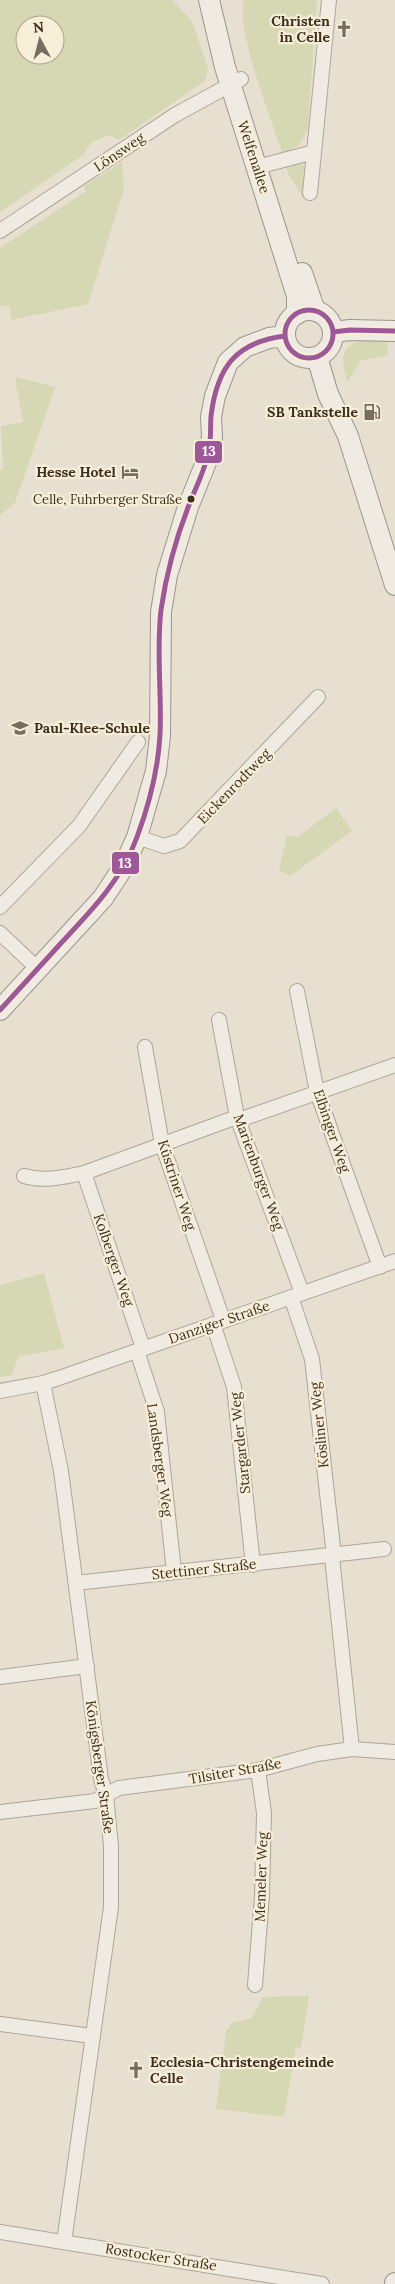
<svg xmlns="http://www.w3.org/2000/svg" width="395" height="2284" font-family="Lora,serif">
	<style>
		.green { fill: #d6d7b3; fill-rule: evenodd }
		.lines { fill: none; stroke-linecap: round; stroke-linejoin: round }
		.street-casing { stroke: #ada599; stroke-width: 16 }
		.secondary-casing { stroke: #9c958a; stroke-width: 22 }
		.street { stroke: #efebe3; stroke-width: 14 }
		.secondary { stroke: #efebe3; stroke-width: 20 }
		.bus-1-casing { stroke: #f7eed8; stroke-width: 9 }
		.bus-1 { stroke: #9e589a; stroke-width: 5 }
		.bus-dot { fill: #3d2e20; stroke: #f7eed8; stroke-width: 2 }
		.labels { text-anchor: middle; dominant-baseline: central; stroke-width: 4.5; stroke-linejoin: round; paint-order: stroke }
		.bus-label { font-size: 13px; fill: #3d2e20; stroke: #f7eed8; text-anchor: end }
		.poi-label { font-size: 14px; font-weight: bold; fill: #3d2e20; stroke: #f7eed8; text-anchor: end }
		.street-label { font-size: 14px; fill: #3d2e20; stroke: #f7eed8 }
		.line-badge { stroke: #f7eed8; stroke-width: 2 }
		.badge-label { font-size: 14px; text-anchor: middle; font-weight: bold; fill: #fff }
	</style>
	<rect width="100%" height="100%" fill="#e7e0d1"/>
	<path class="green" d="M0 0H172L192 21 208 69 205 81 119 140 109 135 92 142 83 155 0 212ZM25 25H55V55H25Z
		M244 0H317L308 127C302 142 299 150 282 152 272 121 235 28 244 0Z
		M122 162 124 189 88 304 11 320 10 306H0V248L86 191 84 186Z
		M298 162 302 163 306 170 307 198 302 196 289 175 286 165Z
		M365 340 387 342 388 355 360 361 348 382C341 363 338 344 365 340Z
		M16 377 55 387 15 503 0 515V470L3 469 1 426 23 422 16 385Z
		M336 808 352 831 290 876 279 870 287 836 298 837Z
		M44 1273 64 1348 18 1357 12 1375 0 1377V1285Z
		M309 1996 301 2048 296 2047 284 2117 216 2109 226 2032 232 2023 252 2018 263 1997Z"/>
	<g class="lines">
		<g class="street-casing">
			<path id="street" d="M257 167 314 152
				M310 193 329 0
				M0 231 175 115 241 79
				M137 837 164 846 180 841 318 697
				M0 907 79 826 138 742
				M0 933 38 969
				M297 991 317 1092 380 1267
				M219 1020 237 1117 302 1293
				M145 1047 162 1144 223 1320
				M239 1120 395 1065
				M84 1173 143 1348
				M24 1176C44 1182 64 1177 84 1173L237 1117
				M291 1297 312 1359 334 1556
				M213 1324 234 1387 253 1565
				M137 1351 157 1412 174 1572
				M43 1383 61 1471 101 1779 106 1795 111 1846V1907L64 2242
				M0 1391 43 1383 59 1378 395 1261
				M332 1557 352 1749
				M76 1583 384 1549
				M0 1677 87 1666
				M0 1812 95 1801 119 1788 258 1770 317 1754 352 1749 395 1752
				M255 1985 262 1896 264 1813 258 1770
				M0 2024 92 2036
				M0 2232 322 2284"/>
		</g>
		<g class="secondary-casing">
			<path id="secondary" d="M209 0 225 67 297 296V314
				M302 273 315 311
				M285 334a24 24 0 1 1 48 0a24 24 0 1 1-48 0Z
				M333 332 350 330 395 331
				M317 357 328 394 348 436 395 585
				M0 1010 103 898 124 866 137 837 156 771 160 736 161 612 167 575 188 507 207 460 212 437 211 417 215 396 228 362 245 347 269 338 285 336
				M395 2284V2283"/>
		</g>
		<use href="#street" class="street"/>
		<use href="#secondary" class="secondary"/>
		<g class="bus-1-casing">
			<path id="bus-1" d="M285 334a24 24 0 1 1 48 0a24 24 0 1 1-48 0Z
				M333 332 350 330 395 331
				M0 1010C21 987 42 964 63 941 93 909 122 879 137 837 149 805 158 769 160 735 162 694 156 651 161 610 166 575 176 538 189 505 195 489 203 474 207 458 212 442 210 431 211 416 217 367 236 342 285 336"/>
		</g>
		<use href="#bus-1" class="bus-1"/>
	</g>
	<defs>
		<g id="church-bare" transform="scale(1.35)"><path d="M-1.2-6h2.4v3.5h3.3v2.4h-3.3V6h-2.4V-.1h-3.3v-2.4h3.3Z" fill="#786c5e" stroke="#f7eed8" stroke-width="2.5" paint-order="stroke"/></g>
		<g id="fuel-bare" transform="scale(1.35)"><path d="M-5.5-6h7V0h2V4h1.3V-2.5L3-4.5l.8-.8L6-3V5H2.5V1h-1V6h-7ZM-4.2-4.7v3.2H.2V-4.7Z" fill="#786c5e" stroke="#f7eed8" stroke-width="2.5" paint-order="stroke"/></g>
		<g id="hotel-bare" transform="scale(1.35)"><path d="M-6-4.5h1.5V1H6V5H4.5V3h-9V5H-6ZM-4 0a1.8 1.8 0 1 1 3.6 0ZM.5 0V-2.5h3Q6-2.5 6 0Z" fill="#786c5e" stroke="#f7eed8" stroke-width="2.5" paint-order="stroke"/></g>
		<g id="school-bare" transform="scale(1.35)"><path d="M0-5L7-2L0 1L-7-2ZM-4 1L0 2.5L4 1V4Q0 6-4 4Z" fill="#786c5e" stroke="#f7eed8" stroke-width="2.5" paint-order="stroke"/></g>
	</defs>
	<g fill-rule="evenodd">
		<use href="#church-bare" x="344" y="29"/>
		<use href="#fuel-bare" x="372" y="412"/>
		<use href="#hotel-bare" x="130" y="472"/>
		<use href="#school-bare" x="20" y="728"/>
		<use href="#church-bare" x="136" y="2070"/>
	</g>
	<circle class="bus-dot" cx="191" cy="499" r="4.5"/>
	<g class="labels">
		<g class="bus-label">
			<text x="182" y="499">Celle, Fuhrberger Straße</text>
		</g>
		<g class="poi-label">
			<text x="330" y="21">Christen<tspan x="330" dy="16">in Celle</tspan></text>
			<text x="358" y="412">SB Tankstelle</text>
			<text x="116" y="472">Hesse Hotel</text>
			<text x="34" y="728" text-anchor="start">Paul-Klee-Schule</text>
			<text x="150" y="2062" text-anchor="start">Ecclesia-Christengemeinde<tspan x="150" dy="16">Celle</tspan></text>
		</g>
		<g class="street-label">
			<text transform="translate(119 152) rotate(-34)">Lönsweg</text>
			<text transform="translate(254 157) rotate(72)">Welfenallee</text>
			<text transform="translate(234 786) rotate(-46)">Eickenrodtweg</text>
			<text transform="translate(332 1131) rotate(71)">Elbinger Weg</text>
			<text transform="translate(259 1172) rotate(70)">Marienburger Weg</text>
			<text transform="translate(177 1185) rotate(72)">Küstriner Weg</text>
			<text transform="translate(114 1260) rotate(71)">Kolberger Weg</text>
			<text transform="translate(219 1322) rotate(-19)">Danziger Straße</text>
			<text transform="translate(319 1425) rotate(-96)">Kösliner Weg</text>
			<text transform="translate(240 1443) rotate(-96)">Stargarder Weg</text>
			<text transform="translate(160 1460) rotate(82)">Landsberger Weg</text>
			<text transform="translate(204 1569) rotate(-6)">Stettiner Straße</text>
			<text transform="translate(100 1767) rotate(82)">Königsberger Straße</text>
			<text transform="translate(235 1771) rotate(-10)">Tilsiter Straße</text>
			<text transform="translate(261 1877) rotate(-88)">Memeler Weg</text>
			<text transform="translate(161 2257) rotate(9)">Rostocker Straße</text>
		</g>
	</g>
	<g class="line-badge">
		<rect x="194" y="440" width="29" height="24" rx="5" fill="#9e589a"/>
		<rect x="111" y="851" width="29" height="24" rx="5" fill="#9e589a"/>
	</g>
	<g class="badge-label">
		<text x="209" y="456">13</text>
		<text x="125" y="868">13</text>
	</g>
	<g transform="translate(40 40) rotate(353)"><circle r="24" fill="#f7eed8" stroke="#ada18e"/>
	<path d="M0-4L9 19L0 12L-9 19Z" fill="#786c5e"/>
	<text y="-8" font-size="14" font-weight="bold" text-anchor="middle" fill="#3d2e20">N</text>
	</g>
</svg>
